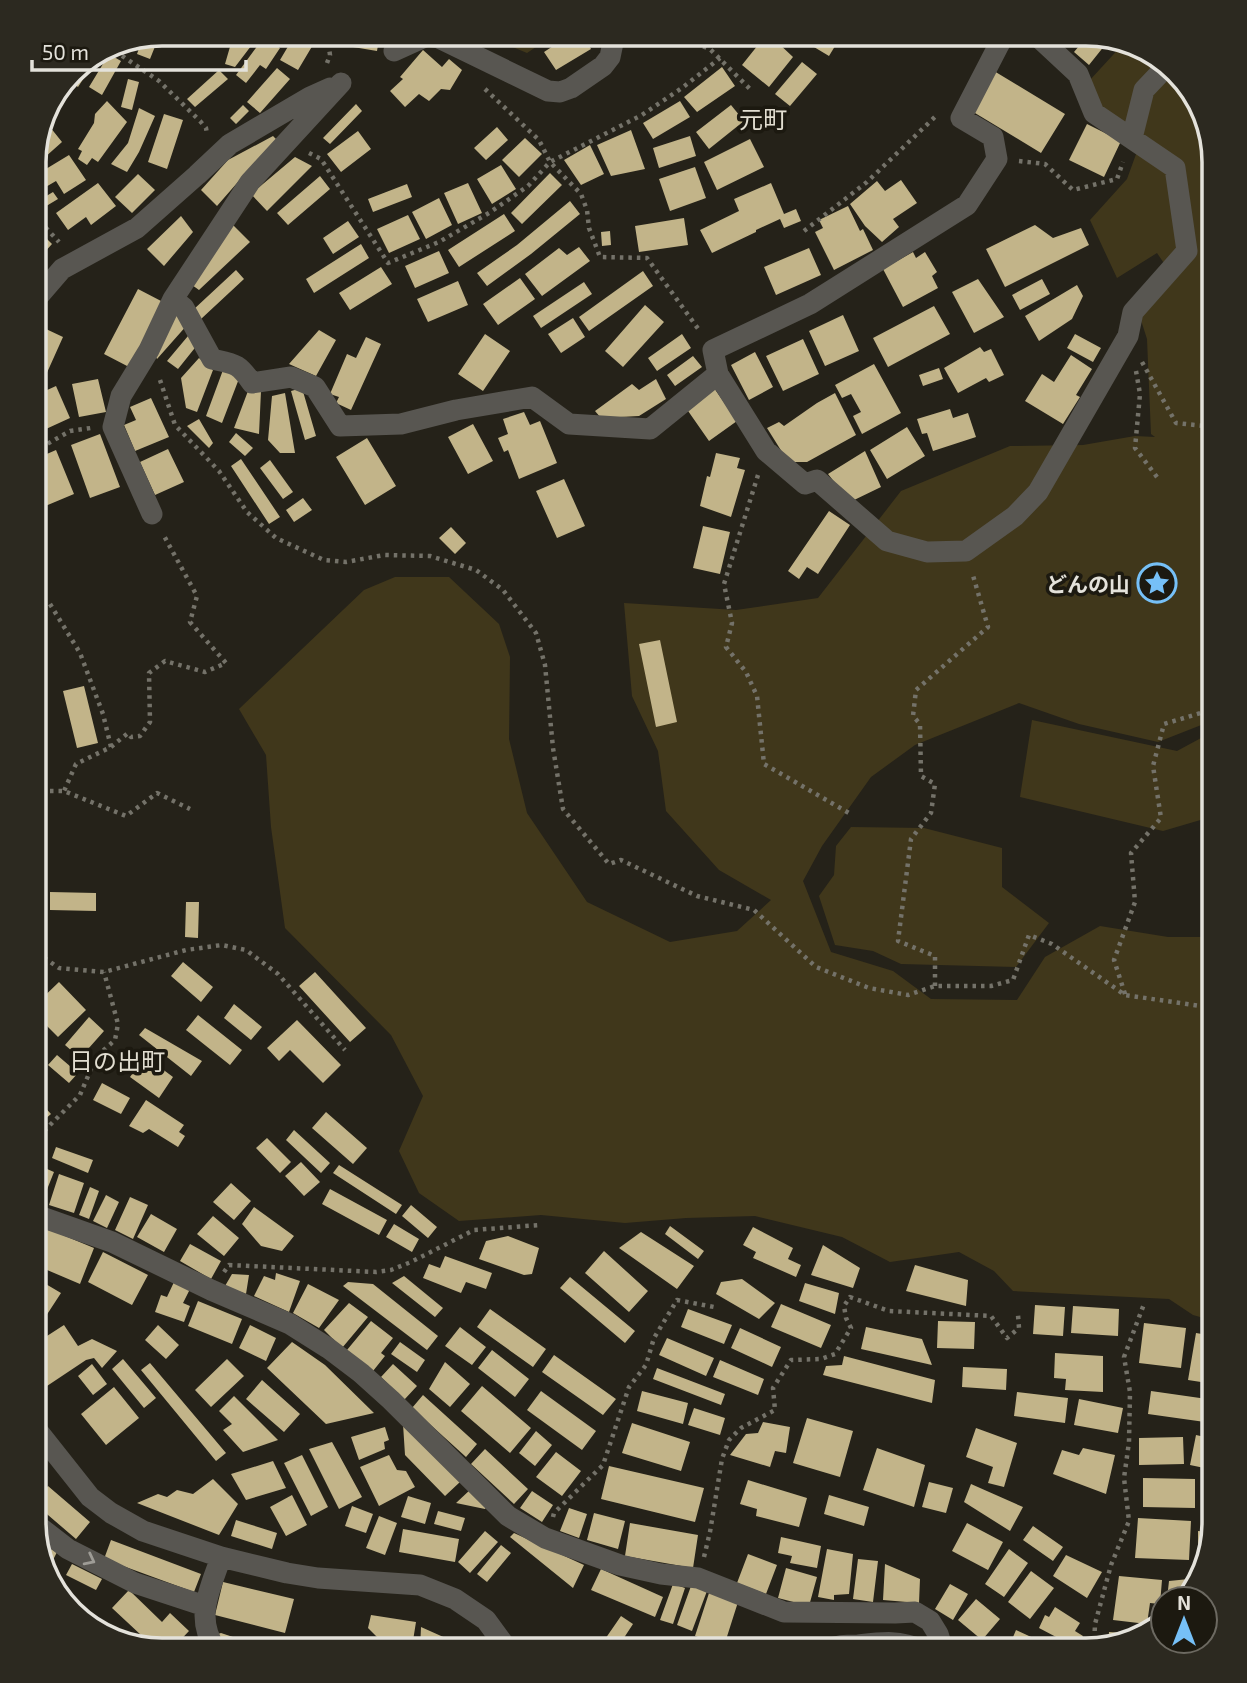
<svg xmlns="http://www.w3.org/2000/svg" width="1247" height="1683" font-family="'Exo 2','Noto Sans JP',sans-serif">
	<style>
		.green { fill: #40371b }
		.building { fill: #c2b489 }
		.lines { fill: none; stroke-linecap: round; stroke-linejoin: round }
		.path { stroke: #747269; stroke-width: 4.5; stroke-dasharray: 3.5 5; stroke-linecap: butt }
		.minor { stroke: #585651; stroke-width: 21 }
		.oneway { stroke: #9e9c96 }
		.labels { text-anchor: middle; dominant-baseline: central; stroke-width: 7; stroke-linejoin: round; paint-order: stroke }
		.poi-label { font-size: 21px; font-weight: bold; fill: #e4e2db; stroke: #1c1910; text-anchor: end }
		.quarter-label { font-size: 24px; fill: #e2ded1; stroke: #1c1910 }
		.rim { fill: none; stroke: #e4e2db; stroke-width: 3.5 }
	</style>
	<rect width="100%" height="100%" fill="#252219"/>
	<path class="green" d="M479 33H557L527 53Z
		M1124 43 1150 51 1196 97 1214 161V720L1158 742 1079 724 1019 703 915 745 871 777 822 846 803 881 831 952 893 971 931 999 1017 1000 1045 957 1100 926 1168 937H1214V1321L1193 1315 1169 1299 1013 1291 994 1271 959 1252 890 1262 842 1237 755 1216 686 1218 625 1223 541 1215 459 1221 419 1193 399 1151 423 1096 391 1035 285 928 271 827 266 755 239 709 364 590 395 577H449L499 624 510 657 509 739 527 813 587 902 670 942 737 931 771 900 719 870 666 811 658 751 632 696 624 603 736 610 818 598 901 491 1010 446 1083 445 1135 436 1155 437 1151 434 1147 339 1139 314 1172 275 1157 253 1117 278 1090 220 1127 179 1143 135 1095 102 1089 81Z
		M1032 720 1177 751 1214 731V816L1163 831 1020 797Z
		M851 827 924 828 1002 848V887L1049 923 1016 967 901 964 873 951 835 945 819 896 834 875 836 846Z"/>
	<path class="building" d="M234 33H261L235 67 225 64Z
		M296 33H320L298 70 280 60Z
		M355 33H380L377 51 353 47Z
		M573 33H582L591 49 556 70 544 52Z
		M725 33H744L736 44 722 40Z
		M809 33H843L829 56 804 41Z
		M160 34 150 59 137 54 142 40Z
		M1089 34 1105 37 1109 40 1089 65 1074 52Z
		M264 37 280 48 266 69 260 65 246 83 236 75Z
		M762 40 768 46 776 41 793 57 769 87 742 65Z
		M423 50 442 67 449 59 462 70 450 90 441 89 429 101 419 94 405 107 390 91 403 79 400 77Z
		M109 54 121 61 102 95 89 87Z
		M97 58 78 87 66 79 77 65Z
		M802 62 817 74 790 106 775 94Z
		M722 67 735 86 697 112 684 97Z
		M277 68 290 79 260 113 247 102Z
		M219 70 228 79 195 107 187 99Z
		M994 71 1065 114 1041 153 970 110Z
		M128 79 139 82 132 110 121 107Z
		M107 101 127 122 98 162 92 158 87 165 78 159 82 151 78 149 94 123 95 114Z
		M680 101 690 117 653 139 643 123Z
		M356 104 362 111 330 144 323 138Z
		M243 105 249 111 236 124 230 118Z
		M731 105 744 121 709 149 696 132Z
		M139 108 155 116 139 152 127 172 111 164 128 143Z
		M164 114 183 120 167 169 148 162Z
		M1087 124 1121 141 1104 177 1069 160Z
		M50 127 62 142 44 158 35 148 38 136Z
		M497 127 508 140 486 160 474 148Z
		M631 130 645 169 611 176 597 145Z
		M358 131 371 149 341 172 327 154Z
		M273 136 278 141 244 175 217 206 201 190 228 160Z
		M690 136 696 156 659 168 653 148Z
		M525 138 542 154 519 177 502 160Z
		M750 139 764 167 717 190 704 162Z
		M590 145 604 174 581 185 564 160Z
		M69 155 86 180 64 194 56 181 44 188 36 175Z
		M295 157 312 166 267 211 251 194Z
		M501 165 516 189 492 204 477 179Z
		M695 167 706 198 670 211 659 179Z
		M550 173 562 185 522 224 511 213Z
		M138 174 155 190 132 213 115 197Z
		M320 176 330 189 288 225 277 213Z
		M901 180 917 203 893 219 899 227 882 242 865 226 850 204 877 181 885 191Z
		M98 183 116 206 91 225 86 217 68 230 56 213Z
		M468 183 482 213 458 224 444 193Z
		M771 183 784 214 796 209 801 221 784 228 780 219 756 230V232L712 253 700 230 739 211 734 199Z
		M407 184 412 197 373 212 368 199Z
		M53 192 58 199 43 208 38 201Z
		M439 198 452 225 426 239 412 212Z
		M570 201 580 214 531 254 487 286 477 273 517 245Z
		M848 206 860 231 863 229 873 250 834 270 815 232 823 228 819 220Z
		M504 214 515 231 459 267 448 250Z
		M408 215 420 239 389 253 377 229Z
		M181 216 193 232 164 266 147 249Z
		M684 218 688 245 639 252 635 226Z
		M348 221 359 237 333 254 323 238Z
		M232 224 250 242 199 290 192 285Z
		M1035 225 1053 238 1081 228 1089 245 1005 287 986 249Z
		M34 226 52 244 34 264Z
		M610 231 611 245 602 246 601 232Z
		M361 244 369 258 314 293 306 279Z
		M579 247 590 261 542 296 525 274 559 248 567 255Z
		M809 248 821 275 776 295 764 267Z
		M439 251 449 273 415 288 405 266Z
		M913 252 916 258 925 252 937 272 932 276 938 288 903 307 883 269Z
		M381 267 392 284 350 310 339 293Z
		M236 270 244 279 201 319 193 310Z
		M643 271 653 286 589 331 579 317Z
		M520 278 535 299 498 325 483 304Z
		M978 279 1004 317 974 333 952 292Z
		M1042 279 1050 294 1020 310 1012 295Z
		M458 281 468 305 428 322 417 299Z
		M584 282 592 294 541 328 533 316Z
		M1077 285 1083 296 1072 319 1039 341 1025 316Z
		M138 289 163 302 129 367 104 354Z
		M645 305 664 322 623 367 605 351Z
		M934 306 950 334 888 367 873 338Z
		M176 314 188 324 157 359 155 355Z
		M843 315 859 351 825 366 809 331Z
		M573 318 585 337 561 353 548 334Z
		M46 329 63 337 41 386 34 382V355Z
		M319 330 336 340 316 376 289 364Z
		M485 334 510 351 483 391 458 374Z
		M682 334 691 348 657 371 648 358Z
		M1075 334 1101 348 1093 362 1067 348Z
		M188 336 198 344 178 369 167 361Z
		M366 337 381 344 351 410 336 403 339 397 330 394 347 354 356 358Z
		M803 339 819 374 783 391 766 356Z
		M980 347 984 352 991 349 1004 375 989 382 986 378 958 393 944 368Z
		M755 352 773 387 749 400 731 365Z
		M1071 355 1092 369 1076 395 1080 397 1063 424 1025 401 1042 374 1054 382Z
		M693 356 702 367 675 386 667 375Z
		M199 358 213 370 197 412 186 408 181 378Z
		M874 364 901 413 862 434 853 416 861 412 851 394 842 398 835 385Z
		M939 368 943 379 923 386 919 375Z
		M223 370 240 376 222 423 206 416Z
		M98 379 106 412 79 417 72 384Z
		M656 379 666 399 639 416 601 418 595 411 632 384 639 390Z
		M56 386 70 418 46 429 34 401V396Z
		M302 388 316 436 305 440 291 391Z
		M714 388 737 421 709 441 686 408Z
		M248 391H261L259 434 234 428Z
		M285 393 295 453H280L268 440 272 396Z
		M835 393 856 435 807 462H786L782 452 767 428 779 422 784 426 817 403Z
		M151 398 169 437 135 451 124 425 136 420 130 407Z
		M950 409 953 418 968 413 976 437 933 451 927 433 922 434 917 419Z
		M524 412 530 425 540 421 557 463 519 479 508 450 504 452 498 438 508 434 503 419Z
		M199 419 213 443 209 448 187 426Z
		M473 424 493 461 468 474 448 437Z
		M907 427 925 456 887 479 870 450Z
		M236 433 253 448 245 456 229 442Z
		M100 434 120 487 90 498 71 445Z
		M367 438 396 486 365 505 336 457Z
		M168 449 184 482 155 495 140 462Z
		M56 450 74 494 43 507 33 483V460Z
		M865 451 881 487 850 502 828 474Z
		M716 453 740 458 737 468 745 470 731 517 700 506 707 476 710 477Z
		M241 459 280 517 269 524 231 466Z
		M270 460 293 492 283 499 260 468Z
		M564 479 585 526 557 538 536 491Z
		M303 498 312 510 294 522 286 510Z
		M829 511 850 525 818 574 807 567 799 579 788 571Z
		M703 526 730 532 720 574 693 568Z
		M451 527 466 543 455 554 439 538Z
		M660 640 677 722 656 727 639 644Z
		M84 686 98 743 77 748 63 691Z
		M50 892 96 893V911L50 910Z
		M186 902H199L198 938 185 937Z
		M183 962 213 987 201 1002 171 976Z
		M315 972 366 1028 350 1042 299 986Z
		M59 982 86 1010 58 1037 33 1012V1007Z
		M234 1004 262 1027 251 1040 224 1018Z
		M198 1015 242 1050 230 1065 186 1030Z
		M89 1017 104 1031 80 1058 65 1045Z
		M297 1020 341 1065 323 1083 290 1050 279 1061 267 1048Z
		M145 1028 202 1061 191 1076 139 1035Z
		M57 1055 78 1073 69 1083 48 1065Z
		M145 1056 173 1077 159 1098 130 1077Z
		M102 1083 130 1098 121 1114 93 1100Z
		M33 1100 35 1101 38 1100 51 1114 44 1120 40 1116 33 1122Z
		M146 1100 184 1125 179 1132 185 1136 178 1147 149 1129 143 1133 129 1126Z
		M326 1112 367 1148 353 1164 312 1128Z
		M294 1130 330 1163 321 1173 286 1140Z
		M267 1138 291 1162 280 1173 256 1148Z
		M56 1147 93 1160 88 1173 52 1158Z
		M301 1162 320 1182 304 1196 285 1176Z
		M33 1163 54 1172 42 1202 33 1199Z
		M339 1165 402 1205 396 1214 333 1173Z
		M59 1174 84 1183 74 1213 49 1205Z
		M231 1183 251 1201 234 1220 213 1202Z
		M90 1187 99 1191 89 1219 79 1215Z
		M330 1189 387 1220 379 1235 322 1204Z
		M106 1195 119 1202 107 1228 93 1221Z
		M130 1197 148 1205 133 1239 115 1230Z
		M411 1205 437 1227 428 1238 402 1216Z
		M254 1207 294 1236 282 1251 261 1246 242 1224Z
		M151 1214 177 1229 164 1252 137 1237Z
		M213 1216 239 1238 224 1256 197 1234Z
		M394 1224 419 1239 412 1252 386 1237Z
		M41 1226 94 1248 80 1284 33 1264V1245Z
		M670 1226 704 1251 698 1259 665 1234Z
		M753 1227 793 1248 788 1259 801 1265 796 1277 753 1258 756 1252 743 1245Z
		M641 1232 694 1266 677 1289 619 1248Z
		M508 1236 539 1248 532 1274 524 1275 479 1259 486 1241Z
		M190 1244 221 1261 211 1279 180 1261Z
		M823 1245 860 1268 853 1288 811 1275Z
		M604 1251 648 1291 629 1312 585 1273Z
		M103 1252 148 1275 132 1305 88 1282Z
		M445 1256 492 1273 486 1289 466 1282 461 1293 423 1278 429 1264 440 1268Z
		M915 1265 968 1280 966 1306 906 1291Z
		M276 1273 300 1281 289 1312 254 1296 264 1276 275 1280Z
		M232 1274 249 1275 246 1294 225 1286Z
		M404 1276 443 1308 435 1317 392 1283Z
		M570 1277 635 1331 625 1343 560 1288Z
		M742 1279 775 1303 759 1319 716 1294 721 1282Z
		M39 1280 61 1293 46 1316 33 1309V1290Z
		M174 1282 190 1289 183 1303 190 1306 184 1322 155 1312 161 1295 167 1297Z
		M348 1282 373 1284 438 1336 427 1350 343 1286Z
		M805 1283 839 1293 835 1314 799 1301Z
		M308 1284 339 1300 319 1328 293 1313Z
		M198 1301 242 1319 232 1344 188 1326Z
		M349 1303 368 1317 342 1348 324 1330Z
		M781 1304 831 1325 821 1348 771 1327Z
		M1035 1305 1065 1307 1063 1336 1033 1334Z
		M1073 1306 1119 1309 1118 1336 1071 1333Z
		M490 1309 546 1349 533 1367 477 1327Z
		M688 1309 732 1325 724 1344 681 1327Z
		M371 1321 393 1338 381 1353 385 1356 373 1371 347 1350Z
		M938 1321 975 1322 974 1349 937 1348Z
		M1144 1323 1186 1328 1181 1368 1139 1363Z
		M64 1325 78 1346 92 1339 117 1351 102 1368 94 1358 86 1360 44 1388 33 1371V1345Z
		M158 1325 179 1345 166 1359 145 1340Z
		M250 1325 276 1338 266 1361 239 1348Z
		M460 1327 486 1347 472 1365 445 1346Z
		M866 1327 922 1339 932 1365 861 1349Z
		M740 1328 781 1347 772 1367 731 1348Z
		M1196 1333 1214 1336V1384L1188 1380Z
		M667 1338 714 1358 706 1376 659 1355Z
		M292 1342 325 1365 374 1413 326 1424 267 1368Z
		M400 1342 425 1360 417 1372 391 1354Z
		M492 1350 529 1379 515 1397 478 1368Z
		M1055 1353 1103 1356V1392L1065 1390 1066 1379 1054 1378Z
		M554 1355 616 1399 603 1415 542 1372Z
		M844 1356 935 1380 932 1403 823 1375 826 1366 842 1365Z
		M123 1359 156 1398 144 1408 112 1369Z
		M227 1359 244 1376 211 1407 195 1390Z
		M720 1360 764 1379 758 1395 713 1377Z
		M445 1362 470 1384 450 1407 429 1389Z
		M150 1363 226 1453 216 1461 141 1370Z
		M92 1364 107 1384 93 1395 78 1376Z
		M393 1364 417 1386 404 1400 381 1377Z
		M963 1367 1007 1369 1006 1390 962 1387Z
		M657 1368 725 1394 721 1405 653 1379Z
		M262 1380 300 1414 284 1432 246 1399Z
		M482 1386 531 1428 510 1453 461 1411Z
		M114 1387 139 1418 106 1445 81 1414Z
		M541 1391 596 1431 582 1450 527 1410Z
		M642 1391 688 1403 683 1424 637 1411Z
		M1151 1391 1214 1400 1212 1423 1148 1414Z
		M1017 1392 1068 1398 1065 1423 1014 1416Z
		M423 1395 477 1444 466 1457 412 1408Z
		M234 1396 278 1440 243 1452 223 1430 232 1424 219 1411Z
		M1079 1399 1123 1408 1118 1433 1074 1425Z
		M694 1408 725 1418 720 1435 688 1425Z
		M807 1418 853 1431 840 1477 793 1463Z
		M763 1422 790 1427 786 1453 775 1451 770 1467 730 1455 746 1434 758 1433Z
		M632 1423 690 1442 681 1471 622 1453Z
		M403 1424 460 1482 445 1496 405 1455Z
		M385 1427 389 1440 384 1442 385 1449 359 1460 351 1437Z
		M976 1428 1017 1443 1004 1487 988 1483 993 1467 966 1457Z
		M536 1431 552 1445 535 1466 519 1453Z
		M1196 1435 1214 1439V1470L1190 1465Z
		M1183 1437 1184 1464 1139 1465V1438Z
		M332 1442 362 1497 339 1509 309 1449Z
		M877 1448 925 1465 914 1507 863 1490Z
		M1083 1448 1115 1455 1106 1494 1053 1474 1062 1450 1079 1455Z
		M485 1449 528 1489 514 1504 471 1464Z
		M556 1452 581 1471 562 1496 536 1477Z
		M302 1455 328 1507 311 1516 284 1463Z
		M389 1455 397 1470 406 1471 415 1487 379 1506 360 1467Z
		M273 1461 286 1488 246 1500 231 1474Z
		M609 1466 704 1488 695 1522 601 1499Z
		M1143 1478 1195 1479V1508L1143 1507Z
		M213 1479 238 1504 219 1535 137 1503 158 1494 167 1497 177 1490 193 1494Z
		M748 1480 807 1498 799 1527 756 1516 757 1509 740 1504Z
		M929 1482 953 1488 946 1513 922 1507Z
		M971 1484 1023 1507 1010 1531 964 1502Z
		M48 1486 90 1522 76 1539 34 1503Z
		M471 1489 488 1505 485 1509 456 1503Z
		M532 1491 553 1505 542 1522 520 1508Z
		M292 1495 307 1525 286 1536 270 1507Z
		M829 1495 869 1507 864 1526 824 1514Z
		M408 1496 431 1503 425 1524 401 1517Z
		M352 1506 373 1514 366 1533 345 1526Z
		M569 1508 587 1514 579 1538 560 1531Z
		M438 1511 465 1518 461 1531 434 1524Z
		M594 1513 625 1521 618 1549 587 1540Z
		M379 1516 397 1523 385 1555 366 1548Z
		M1138 1518 1191 1521 1189 1560 1135 1558Z
		M236 1520 277 1533 272 1549 231 1536Z
		M630 1523 698 1535 693 1568 625 1556Z
		M967 1523 1003 1542 988 1570 952 1551Z
		M1033 1526 1063 1547 1053 1561 1023 1540Z
		M403 1529 459 1539 455 1562 399 1552Z
		M485 1531 498 1542 470 1573 458 1562Z
		M1198 1531 1211 1532 1204 1557H1198Z
		M514 1533 584 1565 573 1588 510 1537Z
		M781 1537 821 1546 817 1568 790 1563 792 1556 778 1553Z
		M111 1540 201 1574 194 1592 104 1559Z
		M39 1543 57 1552 47 1572Z
		M501 1545 511 1553 487 1582 477 1574Z
		M827 1549 853 1554 849 1594 834 1595V1600L818 1597Z
		M1009 1549 1028 1563 1004 1597 985 1584Z
		M748 1554 777 1565 766 1594 737 1583Z
		M1066 1555 1102 1572 1087 1598 1053 1576Z
		M858 1559 878 1561 873 1602 853 1599Z
		M72 1564 102 1579 96 1590 66 1575Z
		M885 1564 920 1579 919 1603 883 1600Z
		M786 1568 817 1577 809 1606 778 1598Z
		M601 1569 663 1597 655 1617 591 1590Z
		M1031 1571 1054 1588 1030 1619 1008 1602Z
		M1119 1576 1162 1580 1160 1604 1150 1603 1147 1624 1113 1620Z
		M1199 1578 1196 1586 1184 1599H1167L1169 1581Z
		M223 1582 294 1599 285 1633 215 1615Z
		M673 1584 685 1588 673 1624 660 1620Z
		M950 1584 968 1594 953 1620 935 1609Z
		M691 1586 707 1591 692 1631 677 1625Z
		M129 1590 162 1622 170 1613 189 1631 171 1650 156 1649 112 1608Z
		M709 1593 738 1602 724 1646 695 1636Z
		M976 1599 1000 1619 982 1640 958 1620Z
		M1055 1607 1080 1623 1075 1631 1083 1636 1077 1648 1039 1628 1045 1615 1049 1617Z
		M371 1615 416 1622 412 1647H387L368 1628Z
		M621 1616 633 1624 616 1650H608L601 1645Z
		M421 1627 459 1644 460 1650H420Z
		M1016 1630 1042 1642 1038 1650 1008 1649Z
		M1109 1632 1142 1634V1635L1108 1644Z
		M221 1633 248 1642 246 1650H226L218 1634Z
		M585 1641 595 1650H577Z
		M287 1646H320V1650H287Z"/>
	<g class="lines">
		<path class="path" d="M683 33 688 41 710 49 750 89
			M115 51 159 81 200 121 206 128 207 134
			M327 63 330 55 327 33
			M485 89 539 140 550 162 581 194 587 210 589 228 600 257 647 258 699 330
			M309 153 321 159 388 263 439 242 489 213 528 186 550 162 642 115 682 88 720 58
			M1019 161 1045 164 1073 190 1117 179 1123 162
			M1204 196 1214 199
			M34 215 59 242
			M804 231 867 182 937 115
			M1142 362 1176 423 1214 427
			M1136 371 1140 394 1135 448 1160 481
			M160 380 175 425 219 471 247 512 276 538 324 560 346 562 384 555 430 556 476 570 503 590 536 633 545 665 553 748 563 809 609 864 621 860 697 896 754 910 816 967 869 988 908 995 935 986H991L1013 980 1029 935 1052 944 1125 995 1214 1008
			M33 452 70 431 91 428
			M758 475 724 584 732 623 726 647 746 672 757 696 764 764 849 813
			M50 604 80 653 103 714 111 747 76 764 64 791
			M111 747 128 733 131 737 140 736 150 722 149 673 165 661 205 672 226 663 190 622 197 596 163 534
			M33 791H64L126 816 157 793 190 809
			M33 920 40 898 33 887
			M33 945 40 955 59 968 104 972 186 950 222 945 246 950 278 974 345 1050
			M935 986V956L898 941 911 839 931 813 935 784 921 776 920 724 913 716 916 690 988 627 972 572
			M1125 994 1114 960 1135 902 1131 853 1161 818 1153 766 1164 724 1214 709
			M33 1144 48 1127 80 1095 96 1057 115 1040 118 1024 104 972
			M224 1272 229 1265 376 1272 391 1270 411 1262 474 1230 540 1225
			M553 1517 554 1513 603 1465 629 1387 646 1365 654 1338 677 1300 714 1307
			M704 1557 710 1532 722 1459 729 1440 741 1428 775 1410 773 1388 791 1360 821 1359 835 1354 851 1328 846 1318 844 1306 850 1297 889 1311 991 1316 1007 1338 1019 1328 1018 1315
			M1094 1648 1095 1624 1111 1565 1129 1521 1124 1478 1129 1442 1130 1392 1124 1357 1144 1304"/>
		<path class="minor" d="M394 51 427 36 439 38 548 91 560 92 571 88 603 66 610 57 615 33
			M1132 138 1144 90 1162 71 1163 64
			M173 299 184 308 212 359C235 364 238 363 252 383L291 377 315 387 340 426 401 424 456 410 532 397 569 424 650 429 718 374 713 350 810 304 967 205 997 159 993 137 961 118 1005 33
			M34 310 37 298 62 269 137 228 197 175 230 144 310 97 330 88
			M718 374 766 451 805 484 817 480 887 541 927 552 966 551 1015 516 1038 492 1128 336 1133 312 1187 251 1175 168 1094 113 1078 74 1034 33
			M152 514 113 427 121 396 149 350 173 299 250 182 341 83
			M33 1214 112 1242 211 1290 290 1324 328 1348 361 1373 391 1400 508 1516 545 1538 620 1565 661 1574 698 1578 784 1612 895 1613 915 1612 930 1621 938 1634 943 1650
			M33 1425 90 1497 111 1513 143 1531 221 1557 287 1573 318 1578 420 1585 455 1599 486 1620 508 1650
			M33 1522 68 1549 135 1583 205 1606
			M216 1650C194 1617 210 1590 221 1557
			M825 1650C836 1645 846 1645 858 1645 884 1642 898 1640 923 1650"/>
	</g>
	<defs><path id="oneway-chevron" d="M-2-3.5L2.5 0L-2 3.5" fill="none" stroke-width="1.6" stroke-linecap="round" stroke-linejoin="round" transform="scale(1.75)"/></defs>
	<use class="oneway" href="#oneway-chevron" transform="translate(90 1560) rotate(27)"/>
	<defs>
		<g id="sight-ring" transform="scale(2.0125)"><circle r="9.5" fill="#1c1910" stroke="#76c0f7" stroke-width="1.5"/><path d="M0-6L1.8-2.2L6-1.7L2.9 1.2L3.7 5.4L0 3.3L-3.7 5.4L-2.9 1.2L-6-1.7L-1.8-2.2Z" fill="#76c0f7"/></g>
	</defs>
	<g fill-rule="evenodd">
		<use href="#sight-ring" x="1157" y="583"/>
	</g>
	<g class="labels">
		<g class="poi-label">
			<text x="1130" y="583">どんの山</text>
		</g>
		<g class="quarter-label">
			<text x="763" y="118">元町</text>
			<text x="117" y="1060">日の出町</text>
		</g>
	</g>
	<path d="M0 0H1247V1683H0ZM162 46H1086A116 116 0 0 1 1202 162V1522A116 116 0 0 1 1086 1638H162A116 116 0 0 1 46 1522V162A116 116 0 0 1 162 46Z" fill="#2c2920" fill-rule="evenodd"/>
	<path class="rim" d="M162 46H1086A116 116 0 0 1 1202 162V1522A116 116 0 0 1 1086 1638H162A116 116 0 0 1 46 1522V162A116 116 0 0 1 162 46Z"/>
	<g transform="translate(1184 1620)"><circle r="33" fill="#1c1910" stroke="#6c6961" stroke-width="2"/>
	<path d="M0-5L12 26L0 18L-12 26Z" fill="#76c0f7"/>
	<text y="-10" font-size="19" font-weight="bold" text-anchor="middle" fill="#e4e2db">N</text>
	</g>
	<path d="M32 60v10h214v-10" fill="none" stroke="#e4e2db" stroke-width="3.5"/>
	<text x="42" y="60" font-size="21" fill="#e4e2db" stroke="#1c1910" stroke-width="5" paint-order="stroke">50 m</text>
</svg>
